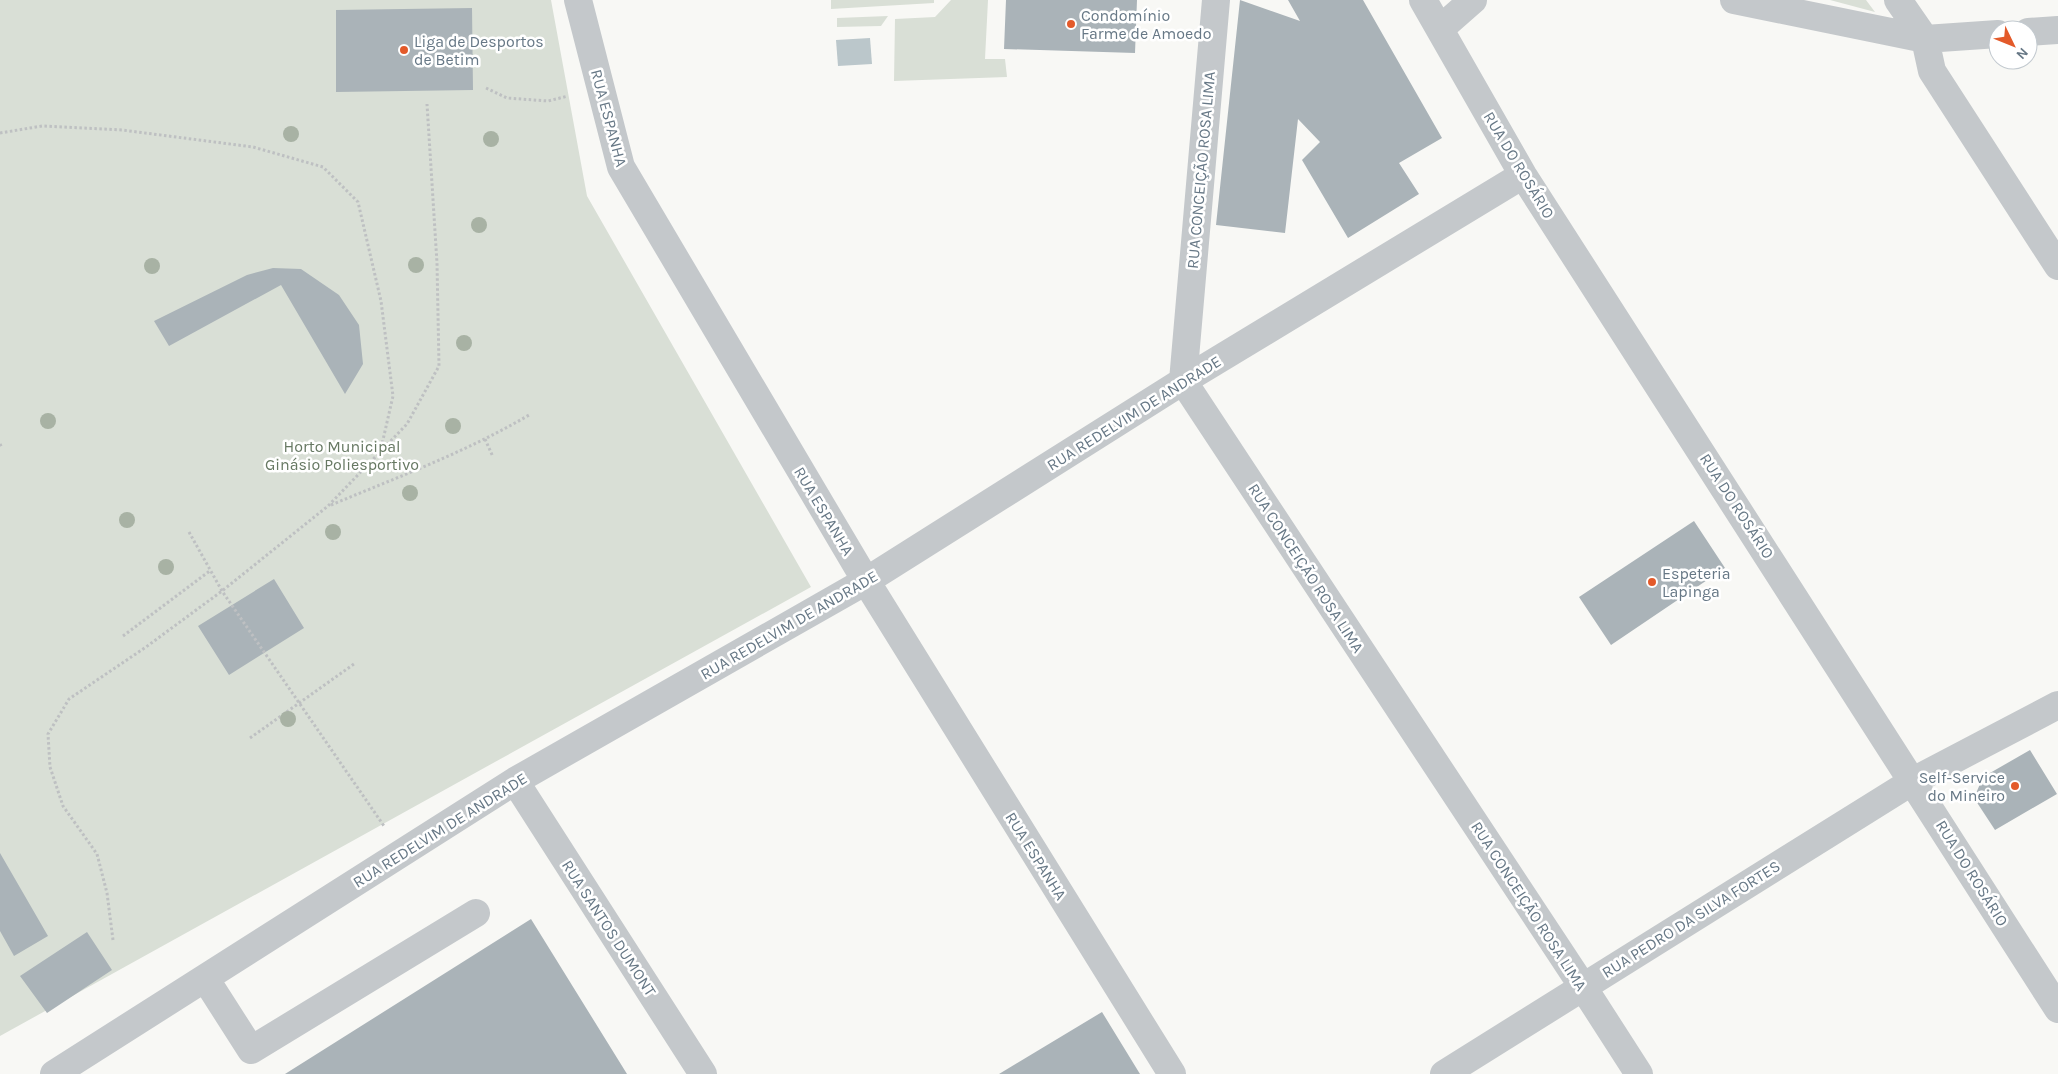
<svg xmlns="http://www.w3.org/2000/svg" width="2058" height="1074" font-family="Karla,sans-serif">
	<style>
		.green { fill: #d9dfd6 }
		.water { fill: #bbc7cb }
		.building { fill: #aab3b8 }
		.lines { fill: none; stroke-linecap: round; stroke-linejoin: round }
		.path { stroke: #bec0c2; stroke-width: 3; stroke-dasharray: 2.5 2.5; stroke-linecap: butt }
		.minor { stroke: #c4c8cb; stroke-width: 28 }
		.tree { fill: #a8b2a4 }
		.poi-dot { fill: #e35a2a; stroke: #fff; stroke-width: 2 }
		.labels { text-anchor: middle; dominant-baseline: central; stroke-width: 5; stroke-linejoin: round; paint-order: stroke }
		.poi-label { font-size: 16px; fill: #677886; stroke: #fff; text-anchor: start }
		.street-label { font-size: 16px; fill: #677886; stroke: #fff }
		.park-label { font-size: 16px; fill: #667862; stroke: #fff }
	</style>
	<rect width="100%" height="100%" fill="#f8f8f5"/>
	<path class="green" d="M0 0H551L587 196 811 587 0 1036Z
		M831 0H934V3L831 9Z
		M951 0H988L985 59H1005L1007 77 894 81 895 19 935 17Z
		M1830 0H1866L1875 12Z
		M888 16 881 26 837 27V18Z"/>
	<path class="water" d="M870 38 872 64 838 66 836 40Z"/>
	<path class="building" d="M1006 0H1137L1135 53 1004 49Z
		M1240 0 1300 21 1288 0H1363L1442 138 1399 163 1419 194 1348 238 1302 160 1320 142 1298 119 1285 233 1216 225Z
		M472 8 473 90 336 92V10Z
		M273 268 301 269 339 295 359 325 363 364 345 394 281 285 169 346 154 321 247 275Z
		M1694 521 1725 568 1611 645 1579 597Z
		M274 579 304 628 229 675 198 626Z
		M2030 750 2057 794 1995 830 1974 798 1983 777Z
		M0 853 48 936 14 956 0 931Z
		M531 919 627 1074H285Z
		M87 932 112 970 47 1013 20 976Z
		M1102 1012 1140 1074H999Z"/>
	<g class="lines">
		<path class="path" d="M486 88 507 98 548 101 568 96
			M0 133 42 126 122 130 253 147 323 167 358 202 381 301 393 396 380 453
			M485 439 493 457
			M0 444 2 448
			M331 505C398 477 466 452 529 415
			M189 532 222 591 384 826
			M123 636 211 570
			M250 738 354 664
			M113 940 107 893 97 854 63 806 50 767 48 734 69 699 146 647 222 591 328 506 407 424 439 366 437 263 427 104"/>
		<path class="minor" d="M578 0 621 167 866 581 1172 1074
			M1216 0 1183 381 1583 987 1639 1074
			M1423 0 1523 175 2058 1009
			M1734 0 1925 39 1998 34
			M1898 0 1925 39 1932 71 2058 266
			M1440 29 1473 0
			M2028 32 2058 30
			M515 781 703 1074
			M205 978 251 1050 476 913
			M54 1074 515 781 866 581 1183 381 1523 175
			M1444 1074 1913 781 2058 705"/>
	</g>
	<g class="tree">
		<circle cx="291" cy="134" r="8"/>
		<circle cx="491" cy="139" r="8"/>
		<circle cx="479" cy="225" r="8"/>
		<circle cx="416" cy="265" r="8"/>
		<circle cx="152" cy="266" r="8"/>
		<circle cx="464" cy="343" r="8"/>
		<circle cx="48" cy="421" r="8"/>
		<circle cx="453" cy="426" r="8"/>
		<circle cx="410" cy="493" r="8"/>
		<circle cx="127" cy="520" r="8"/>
		<circle cx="333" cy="532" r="8"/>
		<circle cx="166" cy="567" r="8"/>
		<circle cx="288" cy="719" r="8"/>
	</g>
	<g class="poi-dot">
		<circle cx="1071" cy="24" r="5"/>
		<circle cx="404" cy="50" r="5"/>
		<circle cx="1652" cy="582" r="5"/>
		<circle cx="2015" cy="786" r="5"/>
	</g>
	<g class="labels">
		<g class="poi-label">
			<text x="1081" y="15">Condomínio<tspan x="1081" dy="18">Farme de Amoedo</tspan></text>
			<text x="414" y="41">Liga de Desportos<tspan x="414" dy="18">de Betim</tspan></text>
			<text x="1662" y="573">Espeteria<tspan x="1662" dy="18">Lapinga</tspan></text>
			<text x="2005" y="777" text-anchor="end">Self-Service<tspan x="2005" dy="18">do Mineiro</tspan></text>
		</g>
		<g class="street-label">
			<text transform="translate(609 118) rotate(75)">RUA ESPANHA</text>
			<text transform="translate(1519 165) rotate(59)">RUA DO ROSÁRIO</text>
			<text transform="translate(1201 170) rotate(-85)">RUA CONCEIÇÃO ROSA LIMA</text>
			<text transform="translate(1134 413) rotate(-32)">RUA REDELVIM DE ANDRADE</text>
			<text transform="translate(1737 506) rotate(57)">RUA DO ROSÁRIO</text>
			<text transform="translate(824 511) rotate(59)">RUA ESPANHA</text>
			<text transform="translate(1306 568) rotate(57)">RUA CONCEIÇÃO ROSA LIMA</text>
			<text transform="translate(789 625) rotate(-30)">RUA REDELVIM DE ANDRADE</text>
			<text transform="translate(440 830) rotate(-32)">RUA REDELVIM DE ANDRADE</text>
			<text transform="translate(1036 856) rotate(58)">RUA ESPANHA</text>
			<text transform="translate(1972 873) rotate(58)">RUA DO ROSÁRIO</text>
			<text transform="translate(1529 906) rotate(57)">RUA CONCEIÇÃO ROSA LIMA</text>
			<text transform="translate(1691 919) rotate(-32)">RUA PEDRO DA SILVA FORTES</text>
			<text transform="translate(609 928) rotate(57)">RUA SANTOS DUMONT</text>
		</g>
		<g class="park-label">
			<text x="342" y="446">Horto Municipal<tspan x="342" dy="18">Ginásio Poliesportivo</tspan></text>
		</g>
	</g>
	<g transform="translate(2013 45) rotate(133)"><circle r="24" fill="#ffffff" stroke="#c2c9cf"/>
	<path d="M0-4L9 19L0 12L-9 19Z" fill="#e35a2a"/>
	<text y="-8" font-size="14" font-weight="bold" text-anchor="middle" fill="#677886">N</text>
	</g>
</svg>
